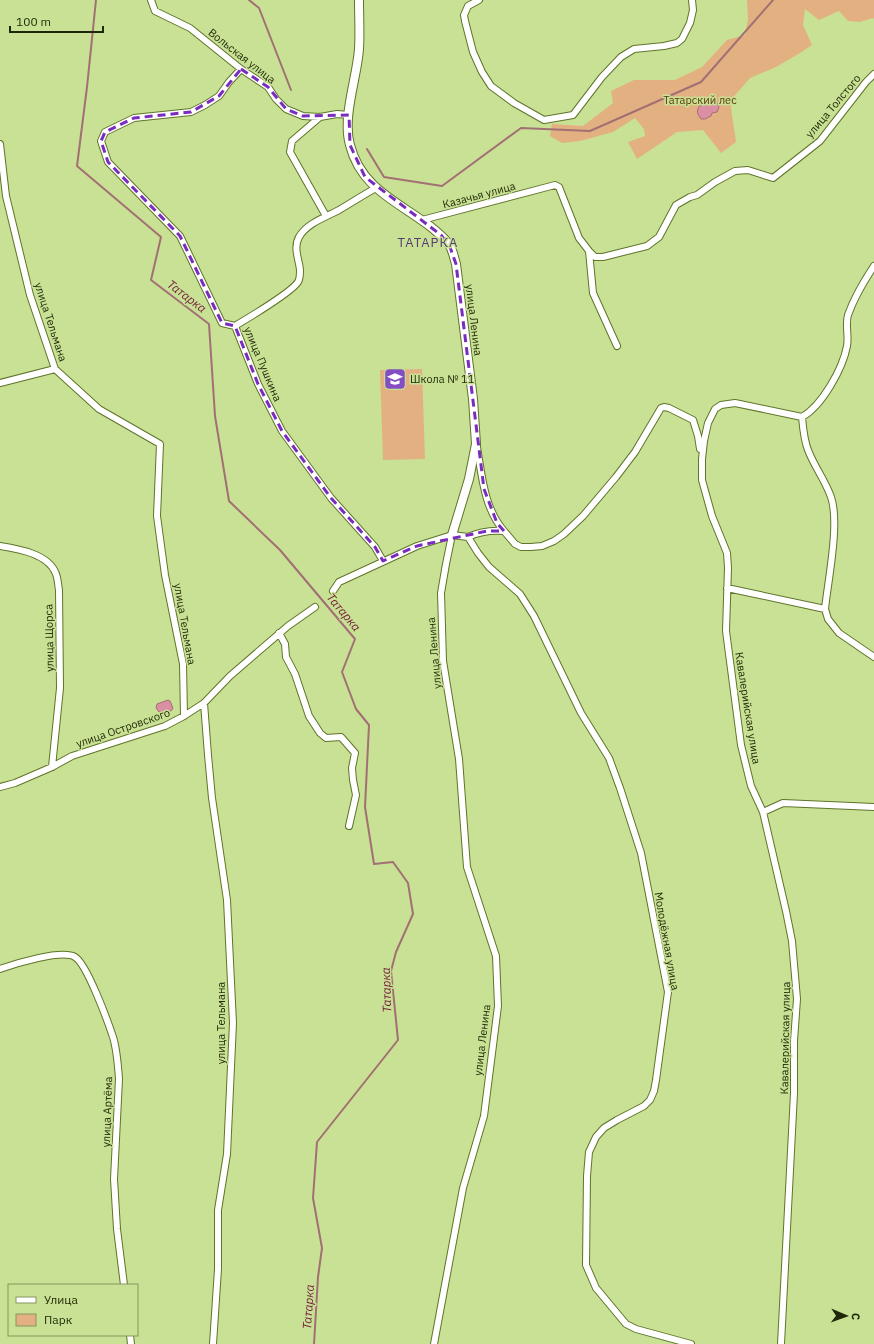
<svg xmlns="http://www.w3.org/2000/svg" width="874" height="1344" font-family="'IBM Plex Sans',sans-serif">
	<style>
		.green { fill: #e3b082 }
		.water { fill: #db8fa2; stroke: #a27074 }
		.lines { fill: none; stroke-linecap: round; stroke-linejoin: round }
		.stream { stroke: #a27074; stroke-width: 2 }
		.minor-casing { stroke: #60742a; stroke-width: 8 }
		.tertiary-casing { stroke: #60742a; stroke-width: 10 }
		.minor { stroke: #fff; stroke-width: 6 }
		.tertiary { stroke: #fff; stroke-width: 8 }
		.marked { fill: none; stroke: #7b2cbf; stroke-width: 3; stroke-dasharray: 8 5; stroke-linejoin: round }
		.labels { text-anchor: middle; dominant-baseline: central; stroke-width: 3; stroke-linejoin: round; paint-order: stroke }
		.street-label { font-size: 11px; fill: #1e2707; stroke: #c9e194 }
		.park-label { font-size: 11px; fill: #5a350c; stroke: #c9e194 }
		.poi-label { font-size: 11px; fill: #1e2707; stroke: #c9e194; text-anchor: start }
		.water-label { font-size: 12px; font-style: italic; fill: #72193a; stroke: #c9e194 }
		.quarter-label { font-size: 13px; letter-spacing: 1px; fill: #553a76; stroke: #c9e194 }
	</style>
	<rect width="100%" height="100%" fill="#c9e194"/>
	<path class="green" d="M747 0H874V19L873 18 860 22 848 21 839 11 819 20 805 9 803 25 812 45 800 53 776 67 750 78 730 101 736 142 721 153 703 130 677 132 637 159 628 142 645 136 644 129 635 118 613 132 580 141 562 143 550 136 552 124 583 126 613 103 611 91 634 80H675L702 67 727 40 745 35 748 19Z
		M422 369 425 459 383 460 380 370Z"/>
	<path class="water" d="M711 102 718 103 719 107 717 112 712 113 711 116 705 119H701C697 114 696 111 700 105Z
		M168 700 170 701 173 708 171 711 163 714 159 712 156 708 157 704Z"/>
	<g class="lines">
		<path class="stream" d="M96 0 87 87 77 166 161 237 151 280 209 324 215 416 229 501 280 550 355 639 342 672 356 709 369 725 365 807 374 864 393 862 408 883 413 914 396 952 391 971 398 1040 317 1142 313 1198 322 1248 318 1277 314 1344
			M249 0 259 8 291 90
			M367 149 384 177 442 186 521 128 590 131 701 82 773 0"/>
		<g class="minor-casing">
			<path id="minor" d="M151 0 155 11 190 28 241 69 268 87 276 99 286 109 303 116 320 117 337 114 349 115
				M479 0 468 6 464 15 465 21 473 52 482 72 491 86 514 103 544 120 573 115 602 77 621 57 634 49 664 46 677 43 682 39 690 23 693 10 692 0
				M241 69 229 82 219 96 205 105 191 112 134 118 105 132 101 141 108 162 180 236 222 323 235 326 258 384 282 431 331 498 375 547 383 561
				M320 117 292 141 290 152 326 216
				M0 144 6 196 30 295 55 369 99 409 160 444 157 516 165 575 183 664 184 716
				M422 220 555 185 559 187 579 238 589 251 593 293 617 346
				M589 251 595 257H603L647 246 659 237 676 205 690 197 697 195 715 182 735 171 748 170 773 178 820 141 866 82 874 74
				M235 326C248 318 291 293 298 282 300 279 300 274 300 270 299 259 293 248 299 237 307 223 326 217 339 210 351 203 363 195 376 188
				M0 383 55 369
				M802 417C803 428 804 440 808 450 814 466 825 480 831 497 840 523 828 580 825 609L828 619 839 633 874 657
				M477 447C482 476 484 508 504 531
				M468 537C481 531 491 530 504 531L515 544 521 547H531L542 546 554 541 564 534 583 516 616 477 635 452 661 408 664 407 669 408 693 420 698 436 700 449
				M0 546C19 549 49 554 56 574 58 579 58 585 59 590L60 688 52 767
				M727 588 825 609
				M333 591 339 582 417 546 452 535 468 537 478 553 489 567 520 594 534 616 581 713 609 758 620 788 641 853 668 992 656 1080 654 1091 650 1100 644 1106 617 1120 604 1128 596 1137 589 1152 587 1176 586 1265 596 1288 626 1324 636 1329 691 1344
				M279 633 285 644 286 657 295 674 309 716 320 733 326 738 341 737 355 753 352 768 353 780 356 795 349 826
				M204 703 208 755 212 798 227 900 233 1023 227 1154 218 1210V1269L213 1344
				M0 787 15 783 52 767 72 756 165 726 184 716 204 703 230 676 288 626 315 607
				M763 812 783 803 874 807
				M0 969C14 964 62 949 75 957 87 964 108 1022 113 1037 117 1050 118 1065 119 1079L114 1179 117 1229 124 1285
				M130 1335 131 1344
				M434 1344 463 1188 484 1116 498 1006 496 956 467 867 459 759 443 661 441 593 446 564 452 535
				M781 1344 794 1093V1041L797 999 792 941 786 911 763 812 751 786 741 745 726 631 728 568 727 553 712 516 702 480V459L704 441 708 423 715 409 721 405 735 403 802 417C822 406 843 368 847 346 849 336 845 324 848 315 854 298 864 281 874 266"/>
		</g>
		<g class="tertiary-casing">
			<path id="tertiary" d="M359 0C359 16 360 33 359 49 357 78 342 117 350 145 361 189 399 202 431 227 438 233 446 239 450 246 453 251 454 258 456 264L473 399 476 444 469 479 452 535"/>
		</g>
		<use href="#minor" class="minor"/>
		<use href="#tertiary" class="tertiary"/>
	</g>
	<path class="marked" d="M241 69 268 87 286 109 303 116 349 115 350 145 365 177 441 235 450 247 456 264 484 489 497 523 504 531H487L417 546 383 561 375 547 331 498 282 431 258 384 235 326 222 323 180 236 108 162 101 141 105 132 134 118 191 112 219 96Z"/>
	<defs>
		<g id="school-square" transform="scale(1.15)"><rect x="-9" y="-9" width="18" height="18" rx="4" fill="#854dc3" stroke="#c9e194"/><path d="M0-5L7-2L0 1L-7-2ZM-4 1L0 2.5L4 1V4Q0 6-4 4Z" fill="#fff"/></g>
	</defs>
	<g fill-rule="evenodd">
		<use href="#school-square" x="395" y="379"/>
	</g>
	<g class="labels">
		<g class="street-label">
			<text transform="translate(242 56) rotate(38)">Вольская улица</text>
			<text transform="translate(833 106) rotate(-50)">улица Толстого</text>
			<text transform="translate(479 195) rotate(-15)">Казачья улица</text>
			<text transform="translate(474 320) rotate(83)">улица Ленина</text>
			<text transform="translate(51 322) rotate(72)">улица Тельмана</text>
			<text transform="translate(263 364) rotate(67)">улица Пушкина</text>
			<text transform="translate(185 624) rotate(80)">улица Тельмана</text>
			<text transform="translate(49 638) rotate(-91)">улица Щорса</text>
			<text transform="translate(434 653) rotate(-95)">улица Ленина</text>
			<text transform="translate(748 708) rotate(81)">Кавалерийская улица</text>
			<text transform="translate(123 728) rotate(-19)">улица Островского</text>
			<text transform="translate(667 941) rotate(80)">Молодёжная улица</text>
			<text transform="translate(221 1023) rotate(-90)">улица Тельмана</text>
			<text transform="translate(785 1038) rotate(-89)">Кавалерийская улица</text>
			<text transform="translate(482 1040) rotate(-83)">улица Ленина</text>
			<text transform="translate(107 1112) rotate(-88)">улица Артёма</text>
		</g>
		<g class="park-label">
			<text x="700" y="100">Татарский лес</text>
		</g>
		<g class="poi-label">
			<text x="410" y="379">Школа № 11</text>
		</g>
		<g class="water-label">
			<text transform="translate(187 296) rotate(37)">Татарка</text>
			<text transform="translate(344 612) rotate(50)">Татарка</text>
			<text transform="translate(386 990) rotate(-92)">Татарка</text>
			<text transform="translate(308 1307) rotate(-86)">Татарка</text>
		</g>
		<g class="quarter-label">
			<text x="428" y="242">ТАТАРКА</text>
		</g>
	</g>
	<rect x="8" y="1284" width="130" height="52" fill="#c9e194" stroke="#85975c"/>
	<rect x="16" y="1297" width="20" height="6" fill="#ffffff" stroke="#85975c"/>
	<text x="44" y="1304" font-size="12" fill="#1e2707">Улица</text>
	<rect x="16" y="1314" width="20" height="12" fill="#e3b082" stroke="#85975c"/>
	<text x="44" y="1324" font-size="12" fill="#1e2707">Парк</text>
	<g transform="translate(846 1316) rotate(92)" stroke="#c9e194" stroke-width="3" paint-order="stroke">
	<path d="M0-3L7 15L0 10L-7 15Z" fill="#1e2707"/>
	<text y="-6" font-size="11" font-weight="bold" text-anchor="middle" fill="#1e2707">С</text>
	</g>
	<path d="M10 26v6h93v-6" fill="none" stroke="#1e2707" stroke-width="2"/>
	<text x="16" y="26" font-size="12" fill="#1e2707" stroke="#c9e194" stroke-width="3" paint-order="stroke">100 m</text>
</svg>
